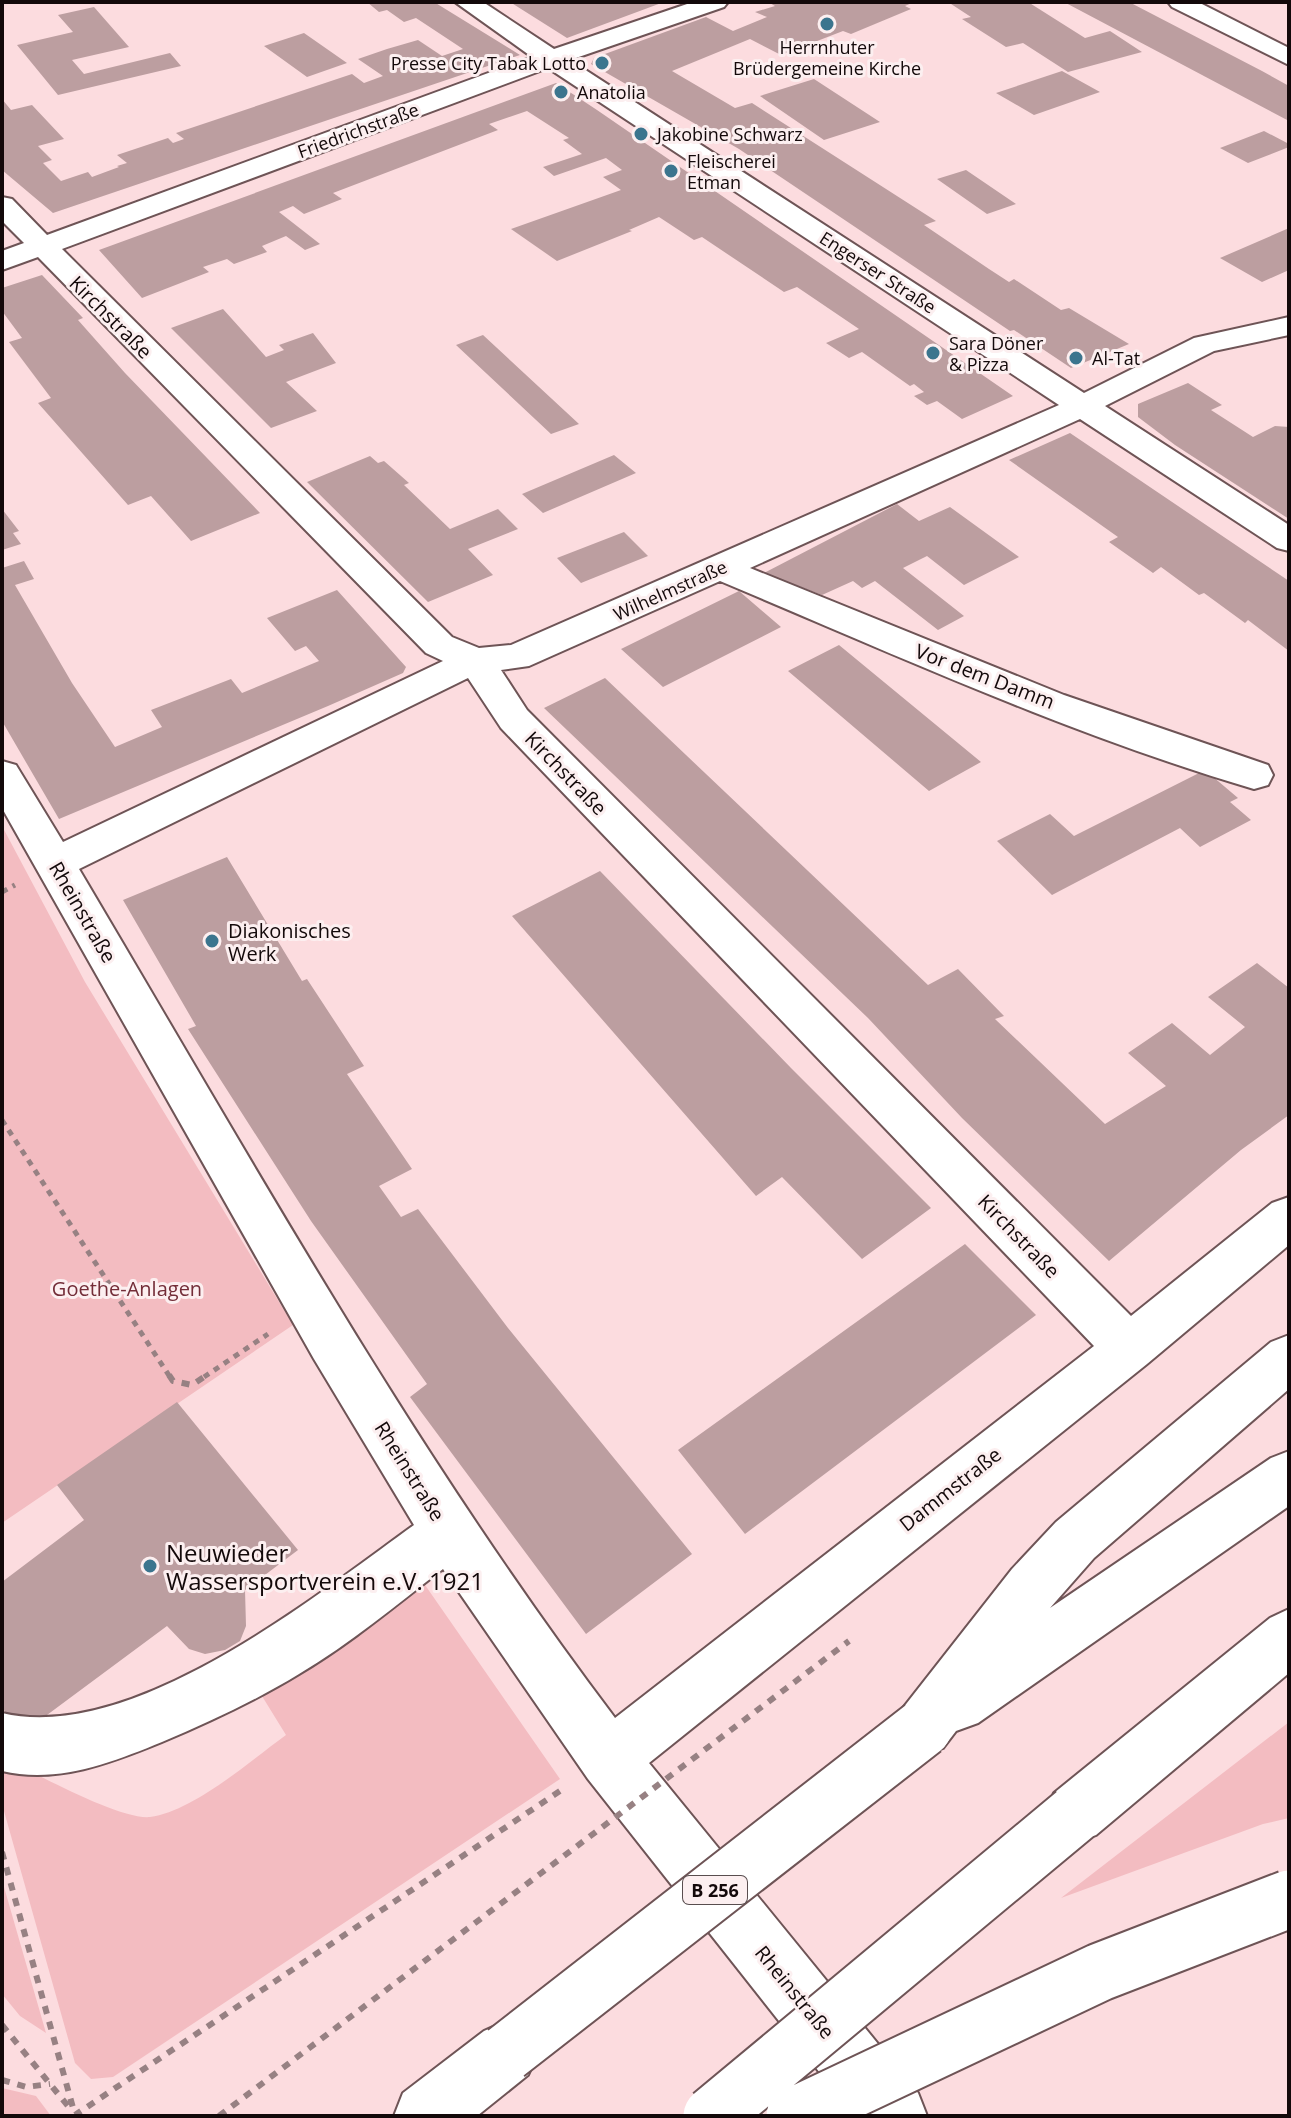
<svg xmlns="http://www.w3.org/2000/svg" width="1291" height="2118" font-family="'Open Sans',sans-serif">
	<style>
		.green { fill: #f3bcc1 }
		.building { fill: #bc9ea0 }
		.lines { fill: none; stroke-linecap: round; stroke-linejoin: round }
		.minor-casing { stroke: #6e5456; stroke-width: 4 }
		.highway-casing { stroke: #6e5456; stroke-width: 4 }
		.path-far1 { stroke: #978183; stroke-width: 5; stroke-dasharray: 6 6; stroke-linecap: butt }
		.path { stroke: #978183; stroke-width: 6; stroke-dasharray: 8 8; stroke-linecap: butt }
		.minor { fill: #fff; fill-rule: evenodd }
		.highway { fill: #fff; fill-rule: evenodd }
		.highway-bridge-casing { stroke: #6e5456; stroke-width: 61; stroke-linecap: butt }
		.path-bridge { stroke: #978183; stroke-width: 6; stroke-dasharray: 8 8; stroke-linecap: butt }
		.highway-bridge { stroke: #fff; stroke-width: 57 }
		.poi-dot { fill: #3b758e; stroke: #fceff0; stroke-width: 3 }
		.labels { text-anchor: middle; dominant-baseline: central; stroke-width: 6; stroke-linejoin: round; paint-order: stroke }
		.far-poi-label { font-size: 18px; fill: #13090a; stroke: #fceff0; text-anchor: start }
		.far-street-label { font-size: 18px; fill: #13090a; stroke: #fceff0 }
		.shield { fill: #fceff0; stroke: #594e4f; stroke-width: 2 }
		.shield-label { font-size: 18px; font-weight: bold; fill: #13090a }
		.street-label { font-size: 20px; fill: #13090a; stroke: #fceff0 }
		.poi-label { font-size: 20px; fill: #13090a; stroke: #fceff0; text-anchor: start }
		.park-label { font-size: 20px; fill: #732d38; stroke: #fceff0 }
		.near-poi-label { font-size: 24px; fill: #13090a; stroke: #fceff0; text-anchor: start }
	</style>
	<rect width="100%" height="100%" fill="#fcdcdf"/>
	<path class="green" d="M2 826 85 982 293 1325 2 1523Z
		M416 1572 560 1779 113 2077 91 2079 75 2063 2 1804V1757C33 1772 119 1820 150 1817 194 1811 250 1761 286 1735L257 1688Z
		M1289 1722V1818L1263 1824 1061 1898Z
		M2 1880 46 2033 20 2016 2 1994Z
		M2 2088 36 2096 51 2116H2Z"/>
	<path class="building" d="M367 2H434L520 55 53 213 2 170V99L11 110 32 105 64 139 38 146 52 160 43 163 61 181 88 172 92 177 119 167 117 166 127 163 117 155 168 138 173 143 184 139 176 133 352 74 364 83 383 76 358 59 387 49 418 40 442 56 463 49 416 18 404 22 387 10 379 12Z
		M510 2H664L567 38Z
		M768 2H914L905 6 911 9 851 34 843 31 781 55 750 39 672 71 735 108 752 103 936 221 924 225 989 269 1009 282 1014 279 1061 310 1069 308 1129 344 1071 368 1014 330 1010 331 739 149 591 64 594 58 706 17 733 31 767 17 755 12 775 6Z
		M948 2H1028L1085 38 1110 31 1142 52 1068 72 1023 43 1006 47 962 19 971 17Z
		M1064 2H1129L1262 71 1289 86V121Z
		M94 7 129 47 72 60 84 74 170 53 181 66 58 95 17 45 73 32 58 15Z
		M304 33 347 63 307 77 264 46Z
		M1062 71 1100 92 1034 115 996 93Z
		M814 79 880 122 824 140 760 96Z
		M556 83 597 110 1013 396 962 419 937 401 927 405 914 396 924 392 914 384 910 386 862 352 849 358 826 343 859 329 797 287 784 292 702 237 694 240 659 217 629 230 632 231 557 261 511 229 621 190 603 177 622 170 606 158 554 176 543 167 582 154 563 140 569 138 527 111 489 124 498 130 333 193 342 199 304 214 293 206 279 212 320 244 305 250 286 236 262 246 267 252 234 264 227 259 203 267 209 272 142 298 99 250Z
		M1264 131 1289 144V147L1248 163 1220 148Z
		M966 170 1016 204 987 214 937 179Z
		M1289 228V270L1262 282 1220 258Z
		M42 275 83 318 78 320 125 373 260 513 191 541 151 496 128 505 38 403 51 398 9 342 22 338 2 311V288Z
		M223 309 266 357 284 350 279 345 313 333 336 363 286 382 317 411 271 428 171 328Z
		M483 335 579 424 551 434 456 345Z
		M1188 383 1222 405 1211 410 1253 437 1275 426 1289 427V519L1175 445 1138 417V404Z
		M1070 433 1289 581V651L1248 620 1245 623 1204 593 1199 595 1161 567 1153 573 1109 542 1118 537 1009 460Z
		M614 455 636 473 543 513 522 494Z
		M370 456 378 463 384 461 409 483 404 485 450 529 498 509 518 529 468 549 493 575 428 602 307 482Z
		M897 504 919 521 950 507 1019 557 964 585 927 556 903 568 964 616 938 630 875 581 862 588 853 581 822 595 764 573Z
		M2 509 19 531 13 533 21 544 2 550Z
		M624 532 648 556 581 583 557 558Z
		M24 561 34 579 15 585 72 683 115 747 162 727 151 710 231 679 242 693 319 661 306 646 295 651 267 618 337 590 406 667 403 673 328 706 59 819 2 721V568Z
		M739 591 781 627 663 687 621 649Z
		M839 645 981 762 929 791 788 671Z
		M605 678 928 985 958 969 1004 1016 995 1019 1105 1124 1166 1086 1128 1053 1172 1023 1210 1055 1245 1027 1208 997 1257 963 1289 988V1115L1241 1150 1109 1261 962 1118 868 1018 544 708Z
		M1205 770 1238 798 1230 802 1251 820 1200 847 1180 828 1052 895 997 841 1050 814 1074 836Z
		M227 857 302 981 307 979 364 1066 347 1074 412 1169 379 1186 401 1217 418 1209 508 1328 692 1554 586 1634 410 1397 427 1384 311 1221 188 1029 196 1026 123 900Z
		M600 871 791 1068 931 1208 862 1259 782 1177 756 1196 512 916Z
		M965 1244 1036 1315 745 1534 678 1450Z
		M177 1402 298 1550 245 1590 246 1626 240 1641 225 1650 205 1654 189 1649 167 1626 20 1735 2 1707V1582L84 1520 57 1485Z"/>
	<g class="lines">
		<g class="minor-casing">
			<path id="minor" d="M455 2H483L554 49 693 2H728L724 7 570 60 1084 393 1194 338 1289 317V335L1214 351 1105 406 1289 525V551L1277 548 1080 419 750 568 1064 695 1268 765 1273 775 1268 785 1254 789C1071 735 896 655 720 581L529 666 501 670 527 710 1131 1316 1272 1203 1289 1197V1245L1147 1364 649 1763 918 2093 927 2116H854L588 1779 443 1569C396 1605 350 1644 299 1674 255 1701 209 1722 162 1742 111 1763 57 1784 2 1771V1713C132 1744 314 1597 414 1525L314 1359 2 808V761L16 765 63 842 443 661 426 653 38 257 2 270V251L24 243 2 221V197L12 199 47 235 532 57ZM548 68 1059 405 511 645 479 648 452 637 62 249ZM468 678 501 728 1094 1346 615 1718C412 1450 250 1157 79 869Z
				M1168 2H1198L1289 48V65L1172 7Z"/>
		</g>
		<g class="highway-casing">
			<path id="highway" d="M1289 1335V1389L1094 1558 1050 1608 1271 1458 1289 1451V1506L978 1723 956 1731 943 1748 923 1756 903 1748 895 1728 903 1708 1012 1569 1056 1522 1271 1342Z
				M1289 1609V1673L1096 1835 1075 1843 1054 1835 1046 1814 1054 1793 1270 1618Z
				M506 2021 528 2031 538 2053 528 2075 477 2116H394L403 2093 484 2031Z"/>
		</g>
		<path class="path-far1" d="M2 892 15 885
			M2 1120 170 1377
			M204 1377 268 1334"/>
		<path class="path" d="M169 1375 173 1381 192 1385 207 1375
			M2 1852 75 2115 560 1791
			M2 2025 72 2111
			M2 2080 26 2087 50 2084"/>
		<use href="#minor" class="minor"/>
		<use href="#highway" class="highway"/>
		<g class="highway-bridge-casing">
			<path id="highway-bridge" d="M506 2053 923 1728
				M712 2116 1075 1814
				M795 2116 1100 1972 1289 1899"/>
		</g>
		<path class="path-bridge" d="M219 2116 849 1641"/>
		<use href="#highway-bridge" class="highway-bridge"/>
	</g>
	<g class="poi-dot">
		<circle cx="827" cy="24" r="8"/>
		<circle cx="602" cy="63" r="8"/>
		<circle cx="561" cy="92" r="8"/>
		<circle cx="641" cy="134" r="8"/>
		<circle cx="671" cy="171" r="8"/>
		<circle cx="933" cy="353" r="8"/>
		<circle cx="1076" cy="358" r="8"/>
		<circle cx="212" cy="941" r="8"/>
		<circle cx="150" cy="1566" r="8"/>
	</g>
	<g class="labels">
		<g class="far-poi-label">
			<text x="827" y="47" text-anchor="middle">Herrnhuter<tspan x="827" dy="21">Brüdergemeine Kirche</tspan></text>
			<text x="586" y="63" text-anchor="end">Presse City Tabak Lotto</text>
			<text x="577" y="92">Anatolia</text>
			<text x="657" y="134">Jakobine Schwarz</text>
			<text x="687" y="161">Fleischerei<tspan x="687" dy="21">Etman</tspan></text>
			<text x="949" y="343">Sara Döner<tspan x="949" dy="21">&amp; Pizza</tspan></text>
			<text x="1092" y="358">Al-Tat</text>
		</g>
		<g class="far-street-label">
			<text transform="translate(358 130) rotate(-20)">Friedrichstraße</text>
			<text transform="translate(878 272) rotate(33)">Engerser Straße</text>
			<text transform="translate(670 590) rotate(-24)">Wilhelmstraße</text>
		</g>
		<rect class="shield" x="683" y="1876" width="64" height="28" rx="6"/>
		<g class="shield-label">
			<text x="715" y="1890">B 256</text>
		</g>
		<g class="street-label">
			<text transform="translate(111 317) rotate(45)">Kirchstraße</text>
			<text transform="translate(985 676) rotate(21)">Vor dem Damm</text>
			<text transform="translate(566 773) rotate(46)">Kirchstraße</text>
			<text transform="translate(83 912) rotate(60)">Rheinstraße</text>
			<text transform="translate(1019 1236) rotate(46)">Kirchstraße</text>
			<text transform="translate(410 1471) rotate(58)">Rheinstraße</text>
			<text transform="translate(950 1489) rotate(-38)">Dammstraße</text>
			<text transform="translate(795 1992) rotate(51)">Rheinstraße</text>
		</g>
		<g class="poi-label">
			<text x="228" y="930">Diakonisches<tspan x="228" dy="23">Werk</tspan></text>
		</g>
		<g class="park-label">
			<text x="127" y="1288">Goethe-Anlagen</text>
		</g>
		<g class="near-poi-label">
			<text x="166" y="1552">Neuwieder<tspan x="166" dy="28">Wassersportverein e.V. 1921</tspan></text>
		</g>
	</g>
	<rect width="1291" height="2118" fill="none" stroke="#13090a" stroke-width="8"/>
</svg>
